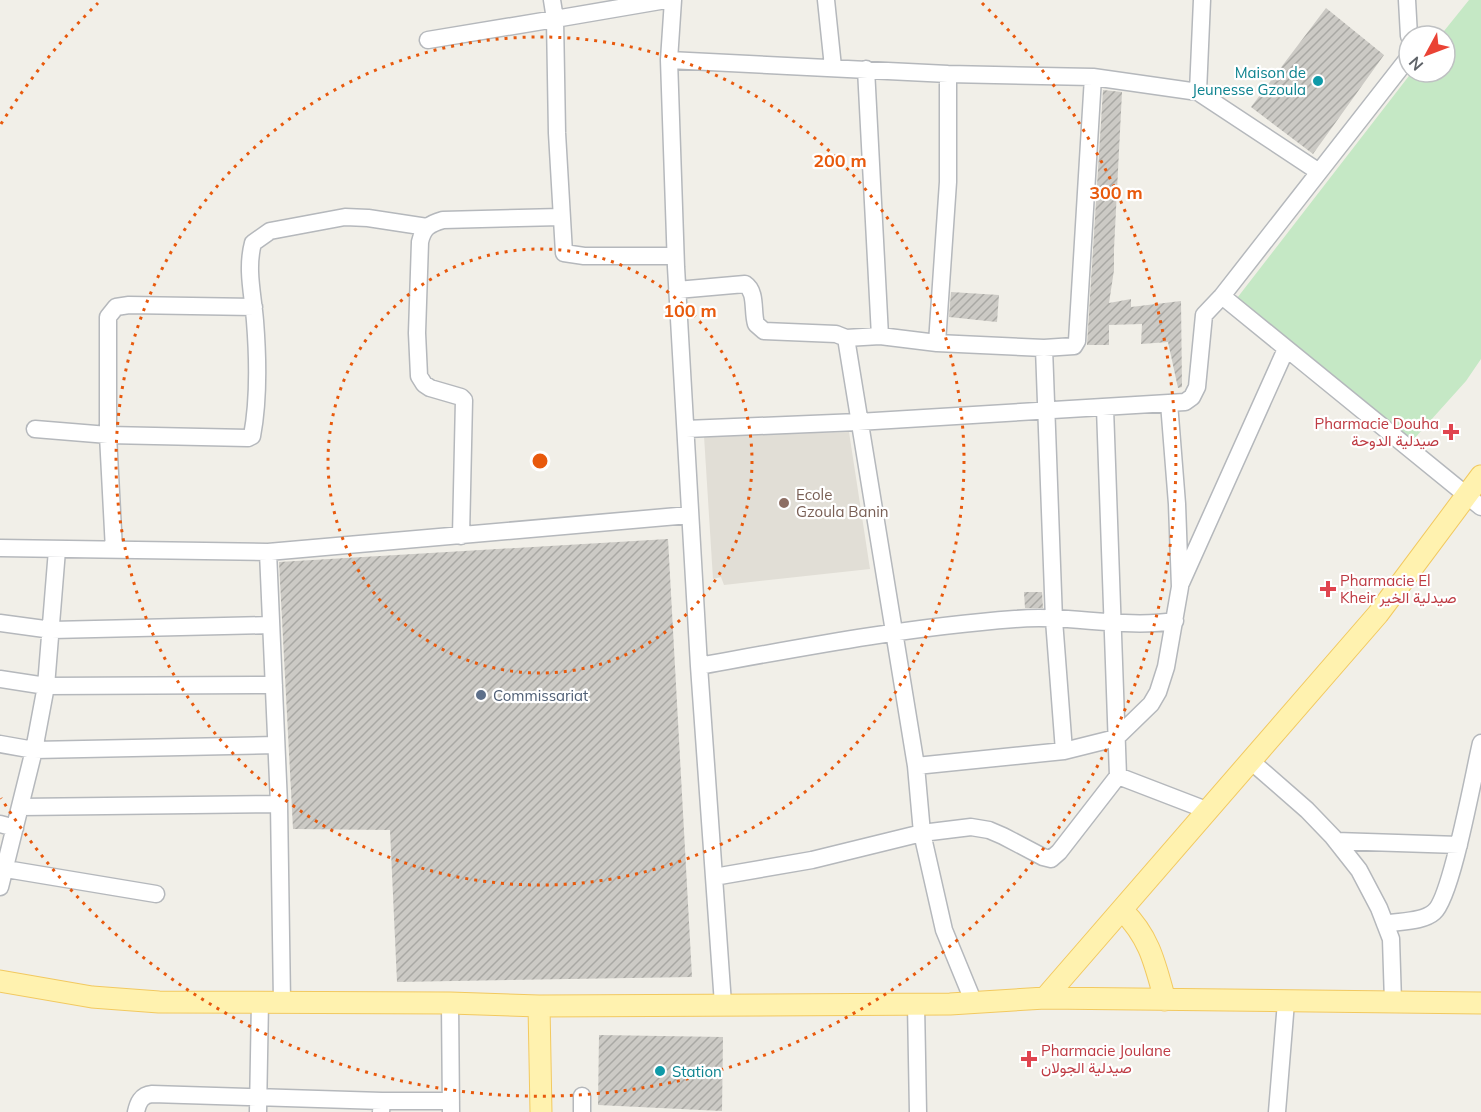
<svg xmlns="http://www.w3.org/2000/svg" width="1481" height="1112" font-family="Mulish,Vazirmatn,sans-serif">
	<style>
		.education { fill: #e1ded6 }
		.green { fill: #c5e8c5 }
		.building { fill: url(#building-hatch) }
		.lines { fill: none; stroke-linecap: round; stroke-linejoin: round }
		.minor-casing { stroke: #b5b8bc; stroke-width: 19 }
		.major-casing { stroke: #f2c960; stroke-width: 23 }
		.minor { stroke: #fff; stroke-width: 16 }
		.major { stroke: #fff2af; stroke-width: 21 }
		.ring { fill: none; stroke: #e8590c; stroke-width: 3; stroke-dasharray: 3 6 }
		.culture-dot { fill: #0f9aa8; stroke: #fff; stroke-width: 2 }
		.health-dot { fill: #e0444e; stroke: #fff; stroke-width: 2 }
		.education-dot { fill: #8d6e63; stroke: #fff; stroke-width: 2 }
		.service-dot { fill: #5c6f8a; stroke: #fff; stroke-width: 2 }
		.labels { text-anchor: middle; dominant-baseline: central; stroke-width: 4.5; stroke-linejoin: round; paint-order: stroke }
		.culture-label { font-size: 15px; fill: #0d838f; stroke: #fff; text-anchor: end }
		.health-label { font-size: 15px; fill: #be3a42; stroke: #fff; text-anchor: start }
		.education-label { font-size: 15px; fill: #785e54; stroke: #fff; text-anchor: start }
		.service-label { font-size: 15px; fill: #4e5e75; stroke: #fff; text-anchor: start }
		.centre { fill: #e8590c; stroke: #fff; stroke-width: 3 }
		.ring-label { font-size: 18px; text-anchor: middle; font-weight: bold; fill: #e8590c; stroke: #fff; stroke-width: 4.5; stroke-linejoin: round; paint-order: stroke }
	</style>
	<defs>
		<pattern id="building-hatch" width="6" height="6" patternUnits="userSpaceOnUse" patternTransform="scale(1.5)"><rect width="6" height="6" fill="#cccac5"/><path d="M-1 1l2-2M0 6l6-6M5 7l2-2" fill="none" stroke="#a9a8a4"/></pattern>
	</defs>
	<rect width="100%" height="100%" fill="#f1efe8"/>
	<path class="education" d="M849 432 870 569 724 585 721 577 713 579 704 436Z"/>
	<path class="green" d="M1469 0H1481V359L1466 381 1413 440 1234 302 1412 72H1445V36H1440Z"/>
	<path class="building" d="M1326 8 1384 55 1313 154 1251 107Z
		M1103 90 1122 92 1114 249V270L1109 303 1131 299V307L1181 301 1182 387 1178 388 1168 342 1141 344 1142 324 1109 325V345H1087Z
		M951 292 999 295 997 322 949 317Z
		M668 539 692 977 397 982 390 830 293 829 279 562Z
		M1024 592H1042L1043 608H1025Z
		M599 1035 723 1037 722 1111 598 1105Z"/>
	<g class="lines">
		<g class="minor-casing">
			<path id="minor" d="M666 0 555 19 557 133 564 253 584 256H675
				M673 0 669 60 676 267 699 666 723 1004
				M826 0 833 67
				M1407 0 1409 36
				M428 40 555 19 552 0
				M669 60 948 74 1093 77 1198 92 1319 172
				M866 69 880 336
				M1198 92 1202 0
				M677 290 745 284C757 292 752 311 756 324L764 331 836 334 846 338 880 336 937 343 1044 348 1074 346 1077 341 1093 77
				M1222 296 1481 507
				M846 338 916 766 922 833 944 930 974 1003
				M937 343 948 182V74
				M1044 348 1054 620 1064 751
				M1105 408 1118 776
				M35 429 108 435 248 438 252 436C259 399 258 359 255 321 253 295 246 269 253 243L270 231 345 217 368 218 427 227
				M686 429 858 422 1185 402 1192 397 1197 387 1204 315 1222 296 1409 57
				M461 536 464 400 461 397 430 388 424 384 419 376 417 333 420 242C423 228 429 224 443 220L561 217
				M0 548 268 552 689 515
				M114 550 108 435V317L116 307 129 305 254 307
				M268 552 279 804 282 1002
				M1181 583 1286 349
				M0 623 52 630 271 625
				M699 666C804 647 908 627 1015 619 1068 614 1122 629 1175 621
				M0 679 46 686 274 685
				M0 744 34 750 276 745
				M1252 762 1307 810 1333 837 1359 870 1379 908 1391 939 1393 1002
				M916 766 1064 751 1116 738 1151 704 1158 692 1166 667 1180 587 1177 504 1169 403
				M20 807 279 804
				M0 824 15 828
				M1336 841 1459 845
				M6 869 156 894
				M714 877 812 860 922 833 971 827 989 830 1003 836 1043 857 1051 859 1059 852 1118 776 1209 811
				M0 887 34 750 46 686 57 550
				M1385 924C1399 921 1423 922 1434 912 1452 897 1474 772 1481 743
				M450 1003 451 1112
				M916 1004 918 1112
				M382 1101H451
				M136 1112C138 1103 141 1095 152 1094L382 1101 381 1112
				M258 1112 260 1001
				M582 1112V1096
				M1277 1112 1286 1002"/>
		</g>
		<g class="major-casing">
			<path id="major" d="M1123 911C1150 938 1155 964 1165 1000
				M0 981 92 997 159 1002 450 1003 539 1006 950 1004 1045 998 1481 1003
				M1045 998 1378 614 1481 476
				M539 1006 541 1112"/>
		</g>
		<use href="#minor" class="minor"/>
		<use href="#major" class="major"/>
	</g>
	<g class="ring">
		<circle cx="540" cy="461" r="212"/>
		<circle cx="540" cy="461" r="424"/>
		<path d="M1 124A636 636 0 0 1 98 3M982 3A636 636 0 1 1 1 798"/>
	</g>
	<g class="culture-dot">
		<circle cx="1318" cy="81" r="6"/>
		<circle cx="660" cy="1071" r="6"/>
	</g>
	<g class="health-dot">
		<path d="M1448 423h6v6h6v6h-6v6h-6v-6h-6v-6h6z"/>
		<path d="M1325 580h6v6h6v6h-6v6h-6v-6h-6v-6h6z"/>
		<path d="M1026 1050h6v6h6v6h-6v6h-6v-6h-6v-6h6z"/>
	</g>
	<circle class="education-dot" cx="784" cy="503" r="6"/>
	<circle class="service-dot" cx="481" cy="695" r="6"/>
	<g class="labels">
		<g class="culture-label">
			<text x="1306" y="72">Maison de<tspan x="1306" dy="17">Jeunesse Gzoula</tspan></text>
			<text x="672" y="1071" text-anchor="start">Station</text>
		</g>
		<g class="health-label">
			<text x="1439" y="423" text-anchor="end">Pharmacie Douha<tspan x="1439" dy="17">صيدلية الدوحة</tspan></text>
			<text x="1340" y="580">Pharmacie El<tspan x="1340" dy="17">Kheir صيدلية الخير</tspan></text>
			<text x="1041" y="1050">Pharmacie Joulane<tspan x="1041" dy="17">صيدلية الجولان</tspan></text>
		</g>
		<g class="education-label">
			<text x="796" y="494">Ecole<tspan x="796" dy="17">Gzoula Banin</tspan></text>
		</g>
		<g class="service-label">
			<text x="493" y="695">Commissariat</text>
		</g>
	</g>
	<circle cx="540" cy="461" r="9" class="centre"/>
	<g class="ring-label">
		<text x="840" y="167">200 m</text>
		<text x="1116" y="199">300 m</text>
		<text x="690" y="317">100 m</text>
	</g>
	<g transform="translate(1427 54) rotate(229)"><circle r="28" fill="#ffffff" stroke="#bfc1c3" stroke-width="1.5"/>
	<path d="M0-4.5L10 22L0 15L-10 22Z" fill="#ea4335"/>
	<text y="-9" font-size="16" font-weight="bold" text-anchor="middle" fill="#5f6368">N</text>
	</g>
</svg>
